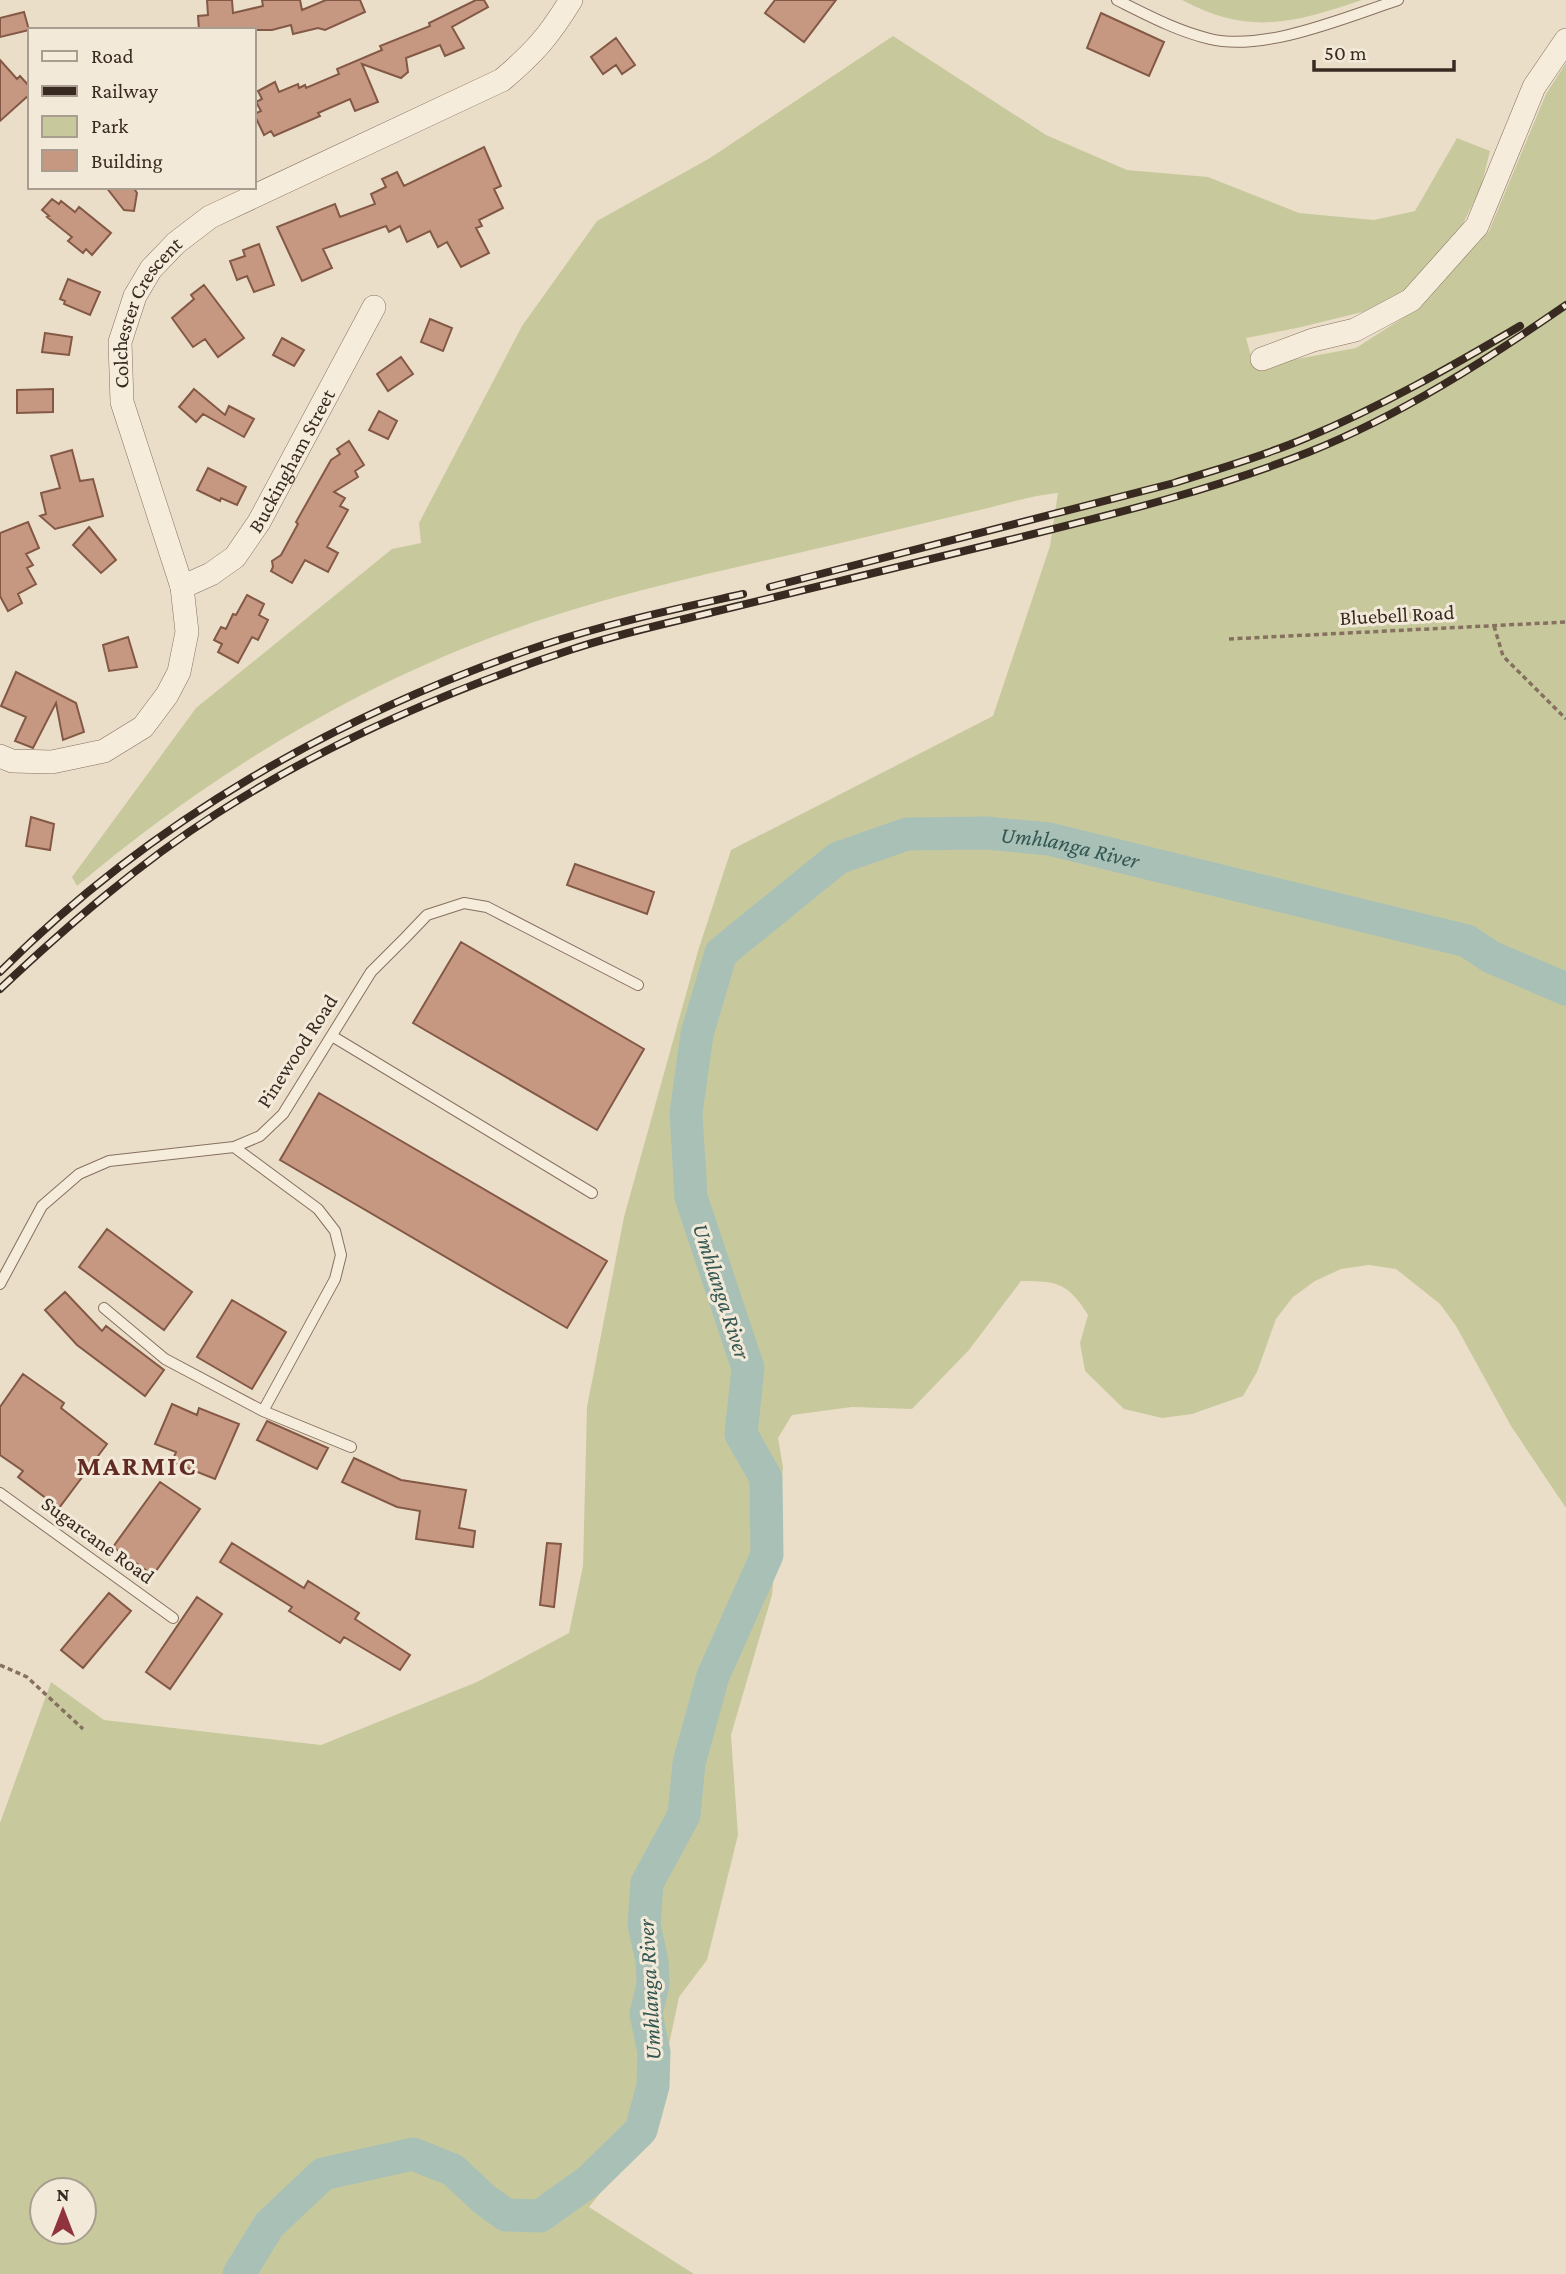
<svg xmlns="http://www.w3.org/2000/svg" width="1566" height="2274" font-family="'Crimson Pro',serif">
	<style>
		.green { fill: #c7c99d; fill-rule: evenodd }
		.lines { fill: none; stroke-linecap: round; stroke-linejoin: round }
		.river { stroke: #a9c0b7; stroke-width: 33 }
		.building { fill: #c69882; stroke: #835946; stroke-width: 2 }
		.service-casing { stroke: #86705f; stroke-width: 12 }
		.minor-casing { stroke: #86705f; stroke-width: 24 }
		.path { stroke: #86705f; stroke-width: 3.5; stroke-dasharray: 5 3.5; stroke-linecap: butt }
		.service { stroke: #f6ecdb; stroke-width: 10 }
		.minor { stroke: #f6ecdb; stroke-width: 23 }
		.rail-casing { stroke: #382a21; stroke-width: 8 }
		.rail { stroke: #f3e9d8; stroke-width: 5; stroke-dasharray: 16; stroke-linecap: butt }
		.labels { text-anchor: middle; dominant-baseline: central; stroke-width: 6; stroke-linejoin: round; paint-order: stroke }
		.street-label { font-size: 21px; fill: #382a21; stroke: #f3e9d8 }
		.water-label { font-size: 23px; font-style: italic; fill: #325651; stroke: #f3e9d8 }
		.district-label { font-size: 28px; font-weight: bold; letter-spacing: 2px; fill: #612b24; stroke: #f3e9d8 }
	</style>
	<rect width="100%" height="100%" fill="#ebdec9"/>
	<path class="green" d="M1182 0H1362C1294 23 1249 36 1182 0Z
		M893 36 1046 135 1127 170 1208 177 1299 213 1374 220 1415 211 1457 138 1490 151 1481 187 1456 238 1421 280 1387 306 1297 328 1246 338 1254 367 1356 348 1412 312 1489 231 1546 94 1566 63V1508L1511 1426 1456 1326 1440 1304 1396 1269 1369 1265 1341 1269 1315 1281 1293 1297 1276 1319 1257 1372 1243 1396 1192 1414 1162 1418 1124 1409 1085 1371 1080 1343 1088 1315C1068 1283 1058 1281 1021 1281L969 1350 912 1409 852 1407 792 1415 778 1438 783 1467 772 1595 731 1735 738 1835 707 1960 679 1997 655 2111 634 2151 589 2207 694 2274H0V1823L51 1682 104 1720 321 1745 477 1682 569 1633 583 1566 587 1407 624 1217 698 951 731 850 993 716 1050 546 1058 493C1033 495 1005 504 980 510 929 522 879 534 828 546 739 567 649 586 562 613 382 669 221 765 77 886L72 877 196 708 392 549 421 543 419 523 522 326 597 221 710 158ZM42 2190H84V2232H42Z"/>
	<g class="lines">
		<path class="river" id="s1" d="M239 2274 269 2225 323 2174 413 2154 453 2170 485 2200 506 2215 540 2216 589 2181 641 2130 653 2086 654 2052 646 2014 653 1985 652 1961 644 1925 647 1883 684 1815 689 1763 713 1676 767 1555 766 1478 741 1434 748 1368 691 1197 686 1113 697 1034 721 953 838 858 907 834 986 833 1049 839 1467 941 1491 957 1566 989"/>
	</g>
	<path class="building" d="M207 0H232L233 13 263 6 262 0H300L302 10 326 0H360L365 12 325 30 318 28 293 34 291 25 272 30H199L198 16 208 15Z
		M476 0H484L488 7 452 27 464 48 445 56 440 45 406 58 408 72 401 78 362 64 378 102 355 111 350 99 318 113 320 116 274 136 271 131 264 135 254 114 261 111 256 102 262 99 258 91 275 82 279 92 298 84 299 88 305 85 306 88 339 74 337 69 382 50 380 46 430 26 429 23Z
		M775 0H836L804 42 765 13Z
		M24 12 29 30 0 37V18Z
		M1101 13 1164 42 1149 76 1087 48Z
		M616 38 635 65 622 74 616 65 603 74 591 57Z
		M0 60 17 79 20 76 30 87V94L0 121Z
		M484 147 501 186 494 189 503 208 479 220 482 226 476 228 489 253 461 267 447 242 438 247 430 231 407 242 400 226 389 232 386 226 323 249 332 268 302 281 277 227 335 204 340 217 375 204 371 194 386 187 382 179 397 172 404 186Z
		M106 187H133L137 193 134 211 124 210Z
		M52 199 59 204 61 201 75 212 79 207 111 233 92 255 86 249 83 253 68 241 72 237 47 217 49 216 42 210Z
		M259 244 274 285 254 292 247 276 237 280 230 261 245 256 243 250Z
		M68 279 100 292 90 315 64 304 65 301 60 299Z
		M204 285 244 338 218 357 205 339 193 347 172 318 194 299 191 295Z
		M430 319 452 328 443 351 421 342Z
		M45 333 72 337 69 355 42 352Z
		M282 338 304 350 294 366 273 355Z
		M401 357 413 374 388 391 377 374Z
		M53 389V412L17 413V390Z
		M194 389 225 415 229 406 254 419 244 437 203 414 196 422 179 407Z
		M379 411 397 421 388 439 369 430Z
		M349 441 364 465 355 471 358 477 334 492 345 498 340 506 348 510 327 547 338 553 328 572 305 560 292 583 271 571 273 567 272 561 281 555 298 524 296 522 331 460 340 454 337 449Z
		M72 450 80 481 93 479 103 516 55 529 40 516 46 514 41 493 60 488 51 456Z
		M208 468 246 487 237 505 221 498 220 501 197 490Z
		M28 522 39 548 26 554 33 565 27 568 36 584 18 594 22 603 8 611 0 596V533Z
		M89 527 116 560 101 573 73 545Z
		M247 595 264 604 259 615 268 620 258 640 252 637 238 663 218 652 222 644 214 640 221 627 226 629 233 614 236 615Z
		M128 637 137 667 109 671 103 645Z
		M16 672 76 703 84 732 63 740 56 703 33 748 15 741 26 717 1 706Z
		M31 817 54 824 50 850 26 846Z
		M575 864 654 892 647 914 567 885Z
		M461 942 644 1049 597 1130 413 1023Z
		M319 1093 607 1261 567 1328 280 1160Z
		M107 1229 192 1292 164 1330 79 1267Z
		M65 1292 102 1331 106 1326 164 1370 145 1396 77 1345 45 1310Z
		M232 1300 286 1332 252 1389 197 1357Z
		M23 1374 64 1403 61 1408 107 1444 59 1508 18 1477 23 1471 0 1455V1407Z
		M172 1404 197 1415 199 1408 239 1424 215 1479 172 1462 176 1452 155 1444Z
		M267 1421 328 1448 317 1469 257 1440Z
		M354 1458 401 1480 466 1490 459 1528 475 1531 473 1547 416 1539 420 1511 397 1507 342 1482Z
		M160 1482 200 1509 153 1575 113 1547Z
		M232 1543 304 1588 308 1581 359 1613 355 1619 410 1655 400 1670 344 1637 340 1643 289 1611 292 1607 220 1562Z
		M547 1543 561 1544 554 1607 540 1605Z
		M109 1593 131 1611 83 1668 61 1650Z
		M197 1597 222 1614 170 1689 146 1672Z"/>
	<g class="lines">
		<g class="service-casing">
			<path id="service" d="M1117 0C1147 15 1177 31 1210 39 1265 52 1346 17 1398 0
				M332 1036 592 1193
				M234 1147 318 1209 335 1231 341 1255 335 1279 263 1411
				M0 1284 42 1206 79 1174 109 1161 234 1147 260 1136 283 1114 371 972 405 938 427 915 464 903 487 907 638 985
				M104 1308 165 1359 263 1411 351 1447
				M0 1493 173 1618"/>
		</g>
		<g class="minor-casing">
			<g id="minor">
				<path d="M1262 359 1313 340 1355 330 1411 300 1477 226 1534 87 1566 40"/>
				<path id="s2" d="M182 587 211 574 235 557 259 522 374 307"/>
				<path id="s3" d="M0 756 12 761 52 762 104 751 143 727 167 695 179 672 187 632 182 587 122 402 120 342 135 296 151 269 176 243 210 217 502 80C534 53 549 36 571 0"/>
			</g>
		</g>
		<path class="path" d="M1494 626 1503 656 1566 719
			M1229 639 1566 622
			M0 1665 27 1677 83 1729"/>
		<use href="#service" class="service"/>
		<use href="#minor" class="minor"/>
		<g class="rail-casing">
			<path id="rail" d="M770 587 1174 483C1218 469 1264 456 1306 438 1380 407 1451 367 1520 326
				M0 972C151 820 341 713 543 645 609 623 676 609 743 594
				M0 989C67 926 138 864 216 814 326 743 446 691 570 650 617 634 665 624 713 612 812 588 910 564 1009 540 1110 515 1213 490 1309 452 1401 415 1485 361 1566 305"/>
		</g>
		<use href="#rail" class="rail"/>
	</g>
	<g class="labels">
		<g class="street-label">
			<text stroke="none"><textPath href="#s3" startOffset="595">Colchester Crescent</textPath></text>
			<text stroke="none"><textPath href="#s2" startOffset="173">Buckingham Street</textPath></text>
			<text transform="translate(1397 615) rotate(-3)">Bluebell Road</text>
			<text transform="translate(297 1051) rotate(-57)">Pinewood Road</text>
			<text transform="translate(98 1540) rotate(36)">Sugarcane Road</text>
		</g>
		<g class="water-label">
			<text stroke="none"><textPath href="#s1" startOffset="2118">Umhlanga River</textPath></text>
			<text transform="translate(722 1291) rotate(72)">Umhlanga River</text>
			<text transform="translate(649 1990) rotate(-93)">Umhlanga River</text>
		</g>
		<g class="district-label">
			<text x="137" y="1465">MARMIC</text>
		</g>
	</g>
	<rect x="28" y="28" width="228" height="161" fill="#f3e9d8" stroke="#a89d8f" stroke-width="2"/>
	<rect x="42" y="51" width="35" height="10" fill="#f6ecdb" stroke="#a89d8f" stroke-width="2"/>
	<text x="91" y="63" font-size="21" fill="#382a21">Road</text>
	<rect x="42" y="86" width="35" height="10" fill="#382a21" stroke="#a89d8f" stroke-width="2"/>
	<text x="91" y="98" font-size="21" fill="#382a21">Railway</text>
	<rect x="42" y="116" width="35" height="21" fill="#c7c99d" stroke="#a89d8f" stroke-width="2"/>
	<text x="91" y="133" font-size="21" fill="#382a21">Park</text>
	<rect x="42" y="150" width="35" height="21" fill="#c69882" stroke="#a89d8f" stroke-width="2"/>
	<text x="91" y="168" font-size="21" fill="#382a21">Building</text>
	<g transform="translate(63 2211)"><circle r="33" fill="#f3e9d8" stroke="#a89d8f" stroke-width="2"/>
	<path d="M0-5L12 26L0 18L-12 26Z" fill="#90333c"/>
	<text y="-10" font-size="19" font-weight="bold" text-anchor="middle" fill="#382a21">N</text>
	</g>
	<path d="M1314 60v10h140v-10" fill="none" stroke="#382a21" stroke-width="3.5"/>
	<text x="1324" y="60" font-size="21" fill="#382a21" stroke="#f3e9d8" stroke-width="5" paint-order="stroke">50 m</text>
</svg>
